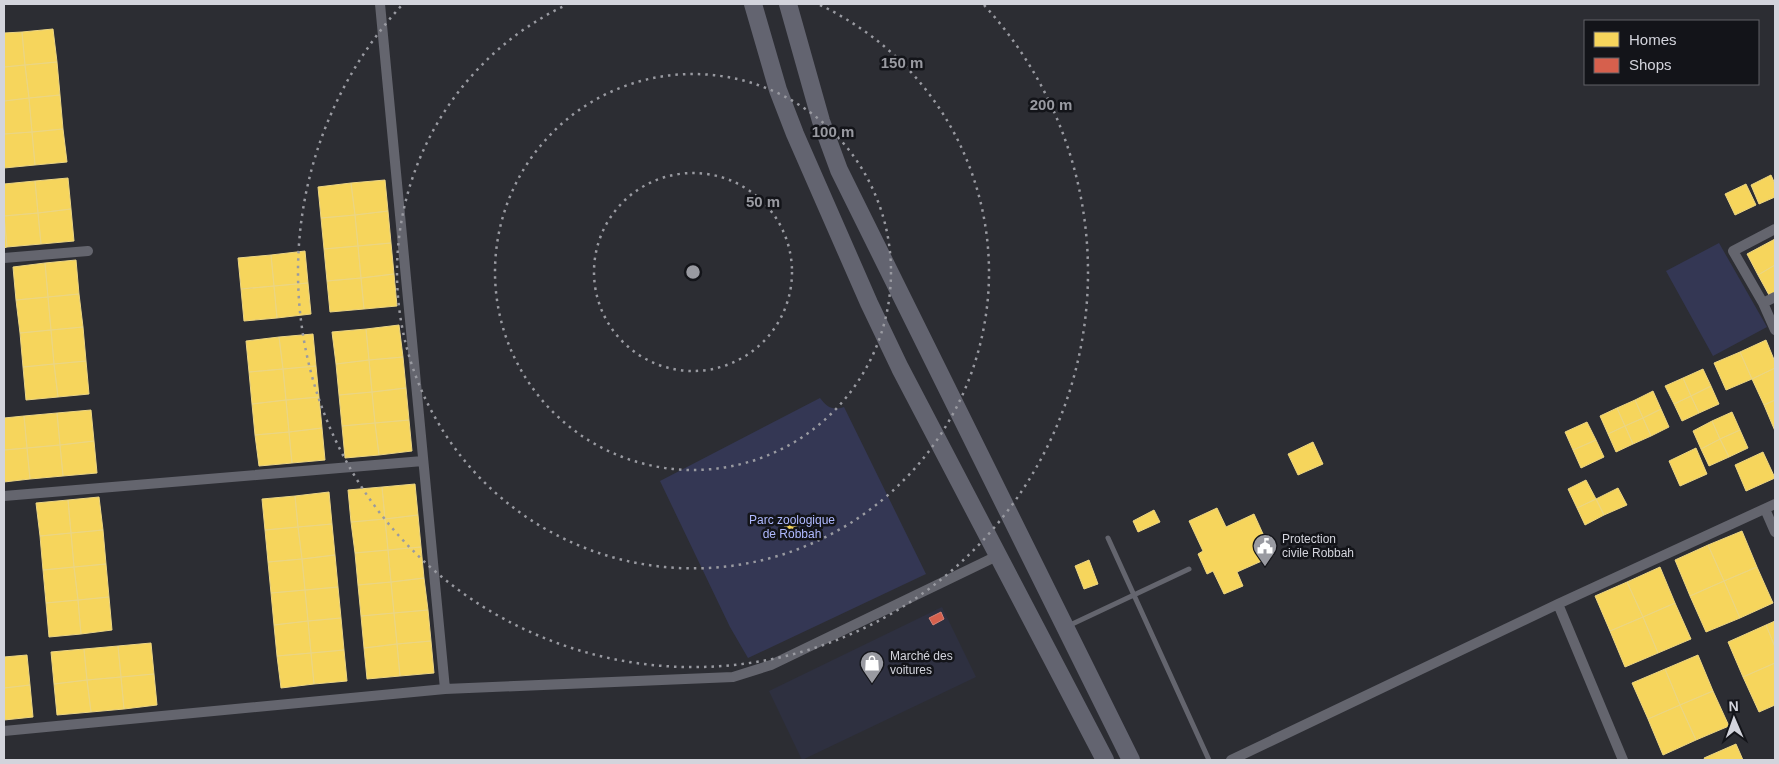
<svg xmlns="http://www.w3.org/2000/svg" width="1779" height="764" font-family="Helvetica,sans-serif">
	<style>
		.built { fill: #2e3040 }
		.green { fill: #343754 }
		.homes { fill: #f6d55c; stroke: #ecd582 }
		.shops { fill: #d6604d; stroke: #d58378 }
		.lines { fill: none; stroke-linecap: round; stroke-linejoin: round }
		.service { stroke: #64656e; stroke-width: 5 }
		.minor { stroke: #64656e; stroke-width: 10 }
		.trunk { stroke: #636470; stroke-width: 18 }
		.ring { fill: none; stroke: #999aa1; stroke-width: 2.5; stroke-dasharray: 2.5 5 }
		.labels { text-anchor: middle; dominant-baseline: central; stroke-width: 5; stroke-linejoin: round; paint-order: stroke }
		.park-label { font-size: 12px; fill: #afb9fe; stroke: #131419 }
		.poi-label { font-size: 12px; fill: #d3d4dc; stroke: #131419; text-anchor: start }
		.centre { fill: #999aa1; stroke: #131419; stroke-width: 2.5 }
		.ring-label { font-size: 15px; text-anchor: middle; font-weight: bold; fill: #999aa1; stroke: #131419; stroke-width: 5; stroke-linejoin: round; paint-order: stroke }
	</style>
	<rect width="100%" height="100%" fill="#2c2d33"/>
	<path class="built" d="M942 607 976 677 802 760 769 691Z"/>
	<path class="green" d="M1719 243 1767 327 1713 356 1666 271Z
		M820 398C827 407 832 411 844 407L926 574 748 658 730 627 660 481Z"/>
	<path class="homes" d="M53 29 57 62 25 65 22 32Z
		M22 32 25 65 4 67V33Z
		M57 62 60 95 29 98 25 65Z
		M25 65 29 98 4 101V67Z
		M60 95 63 129 32 132 29 98Z
		M29 98 32 132 4 134V101Z
		M63 129 67 162 35 165 32 132Z
		M32 132 35 165 4 168V134Z
		M1771 175 1775 184V197L1759 204 1751 185Z
		M68 178 71 209 38 213 35 181Z
		M385 180 388 211 355 215 351 183Z
		M35 181 38 213 4 216V184Z
		M351 183 355 215 321 218 318 187Z
		M1746 184 1756 205 1735 215 1725 194Z
		M71 209 74 241 41 244 38 213Z
		M388 211 391 243 358 246 355 215Z
		M38 213 41 244 7 247 4 216Z
		M355 215 358 246 324 249 321 218Z
		M4 216 7 247 4 248Z
		M1775 239V265L1758 275 1747 254Z
		M391 243 394 274 361 278 358 246Z
		M358 246 361 278 327 281 324 249Z
		M305 251 308 283 274 286 271 255Z
		M271 255 274 286 241 289 238 258Z
		M76 260 79 294 48 297 45 263Z
		M45 263 48 297 16 300 13 267Z
		M1775 265V292L1769 295 1758 275Z
		M394 274 397 306 364 309 361 278Z
		M361 278 364 309 330 312 327 281Z
		M308 283 311 314 277 318 274 286Z
		M274 286 277 318 244 321 241 289Z
		M79 294 83 327 51 330 48 297Z
		M48 297 51 330 20 333 16 300Z
		M399 325 403 357 369 360 366 329Z
		M83 327 86 361 54 364 51 330Z
		M366 329 369 360 336 364 332 332Z
		M51 330 54 364 23 367 20 333Z
		M313 334 316 366 283 369 279 337Z
		M279 337 283 369 249 372 246 341Z
		M1766 340 1775 362V368L1752 379 1740 352Z
		M1740 352 1752 379 1726 390 1714 363Z
		M403 357 406 388 372 392 369 360Z
		M369 360 372 392 339 395 336 364Z
		M86 361 89 394 58 397 54 364Z
		M54 364 58 397 26 400 23 367Z
		M316 366 319 397 286 400 283 369Z
		M1775 368V400L1764 405 1752 379Z
		M283 369 286 400 252 404 249 372Z
		M1703 369 1711 386 1691 396 1683 378Z
		M1683 378 1691 396 1674 404 1665 386Z
		M1711 386 1719 404 1699 413 1691 396Z
		M406 388 409 420 375 423 372 392Z
		M1653 391 1661 409 1643 418 1635 400Z
		M372 392 375 423 342 426 339 395Z
		M1691 396 1699 413 1682 421 1674 404Z
		M319 397 322 428 289 432 286 400Z
		M286 400 289 432 255 435 252 404Z
		M1635 400 1643 418 1625 426 1617 408Z
		M1775 400V431L1764 405Z
		M1617 408 1625 426 1608 434 1600 416Z
		M1661 409 1669 427 1651 436 1643 418Z
		M91 410 94 441 60 445 57 413Z
		M1732 412 1740 430 1720 439 1712 421Z
		M57 413 60 445 27 448 24 416Z
		M24 416 27 448 4 450V418Z
		M1643 418 1651 436 1633 444 1625 426Z
		M409 420 412 451 379 455 375 423Z
		M1712 421 1720 439 1701 449 1693 431Z
		M1587 422 1596 440 1573 450 1565 432Z
		M375 423 379 455 345 458 342 426Z
		M1625 426 1633 444 1616 452 1608 434Z
		M322 428 325 460 292 463 289 432Z
		M1740 430 1748 448 1729 457 1720 439Z
		M289 432 292 463 259 466 255 435Z
		M1720 439 1729 457 1709 466 1701 449Z
		M1596 440 1604 457 1581 468 1573 450Z
		M94 441 97 473 63 476 60 445Z
		M1313 442 1323 464 1298 475 1288 454Z
		M60 445 63 476 30 479 27 448Z
		M27 448 30 479 4 482V450Z
		M1696 448 1707 474 1680 486 1669 461Z
		M1763 452 1775 478 1746 491 1735 465Z
		M1586 480 1596 499 1577 508 1568 489Z
		M415 484 418 515 385 519 382 487Z
		M382 487 385 519 351 522 348 490Z
		M1618 488 1627 505 1604 515 1596 499Z
		M329 492 332 524 298 527 295 496Z
		M295 496 298 527 265 530 262 499Z
		M99 497 103 530 71 533 68 500Z
		M1596 499 1604 515 1585 525 1577 508Z
		M68 500 71 533 40 536 36 503Z
		M1217 508 1226 527 1254 514 1273 556 1237 572 1243 586 1224 594 1213 571 1207 574 1198 554 1203 551 1189 521Z
		M1154 510 1160 522 1138 532 1133 521Z
		M418 515 421 547 388 550 385 519Z
		M385 519 388 550 355 553 351 522Z
		M793 520 800 532 791 537 784 525Z
		M332 524 335 555 302 559 298 527Z
		M298 527 302 559 268 562 265 530Z
		M103 530 106 564 74 567 71 533Z
		M1742 531 1757 567 1724 581 1708 545Z
		M71 533 74 567 43 570 40 536Z
		M1708 545 1724 581 1690 596 1675 560Z
		M421 547 424 578 391 582 388 550Z
		M388 550 391 582 358 585 355 553Z
		M335 555 338 587 305 590 302 559Z
		M302 559 305 590 271 593 268 562Z
		M1089 560 1098 584 1084 589 1075 566Z
		M106 564 109 597 78 600 74 567Z
		M74 567 78 600 46 603 43 570Z
		M1660 567 1675 603 1643 617 1627 582Z
		M1757 567 1773 603 1740 618 1724 581Z
		M424 578 428 610 394 613 391 582Z
		M1724 581 1740 618 1706 632 1690 596Z
		M391 582 394 613 361 616 358 585Z
		M1627 582 1643 617 1610 631 1595 596Z
		M338 587 341 618 308 621 305 590Z
		M305 590 308 621 274 625 271 593Z
		M109 597 112 630 81 634 78 600Z
		M78 600 81 634 49 637 46 603Z
		M1675 603 1691 639 1658 653 1643 617Z
		M428 610 431 641 397 644 394 613Z
		M394 613 397 644 364 648 361 616Z
		M1643 617 1658 653 1625 667 1610 631Z
		M341 618 344 650 311 653 308 621Z
		M308 621 311 653 277 656 274 625Z
		M1775 621V647L1766 625Z
		M1766 625 1775 647V663L1743 677 1728 642Z
		M431 641 434 673 400 676 397 644Z
		M151 643 154 674 121 677 118 646Z
		M397 644 400 676 367 679 364 648Z
		M118 646 121 677 87 680 84 649Z
		M84 649 87 680 54 684 51 652Z
		M344 650 347 681 314 684 311 653Z
		M311 653 314 684 281 688 277 656Z
		M27 655 30 685 4 688V657Z
		M1698 655 1713 691 1680 705 1665 669Z
		M1775 663V705L1759 712 1743 677Z
		M1665 669 1680 705 1648 719 1632 683Z
		M154 674 157 705 124 709 121 677Z
		M121 677 124 709 91 712 87 680Z
		M87 680 91 712 57 715 54 684Z
		M30 685 33 717 4 720V688Z
		M1713 691 1729 726 1696 740 1680 705Z
		M1680 705 1696 740 1663 755 1648 719Z
		M1736 744 1743 760H1705L1704 758Z"/>
	<path class="shops" d="M941 612 944 619 933 625 929 618Z"/>
	<g class="lines">
		<path class="service" d="M1108 538 1209 760
			M1068 626 1189 569"/>
		<path class="minor" d="M380 4 445 689
			M1775 229 1733 251 1763 303 1775 330
			M4 258 88 251
			M1763 303 1775 297
			M4 496 423 461
			M1765 509 1775 532
			M1558 604 1623 760
			M4 731 445 689 733 677 771 665 999 555
			M1231 760 1558 604 1775 504"/>
		<path class="trunk" d="M753 4 778 90 795 134 869 303 900 368 1105 760
			M788 4 821 121 839 170 1131 760"/>
	</g>
	<g class="ring">
		<circle cx="693" cy="272" r="99"/>
		<circle cx="693" cy="272" r="198"/>
		<path d="M820 5A296 296 0 1 1 566 5"/>
		<path d="M984 5A395 395 0 1 1 402 5"/>
	</g>
	<defs>
		<g id="civic-pin" transform="scale(1.25)"><path d="M0 17L-7.5 6A9.5 9.5 0 1 1 7.5 6Z" fill="#999aa1" stroke="#131419"/><path d="M-.6-6.5H3V-4.5H.6V-3L4-1V1h2V6H-6V1h2V-1L-.6-3ZM-1.2 2.5V6h2.4V2.5Z" fill="#fff"/></g>
		<g id="shop-pin" transform="scale(1.25)"><path d="M0 17L-7.5 6A9.5 9.5 0 1 1 7.5 6Z" fill="#999aa1" stroke="#131419"/><path d="M-5-2.5h2.3a2.7 3.5 0 0 1 5.4 0H5L5.5 6h-11ZM-1.5-2.5h3a1.5 2.3 0 0 0-3 0Z" fill="#fff"/></g>
	</defs>
	<g fill-rule="evenodd">
		<use href="#civic-pin" x="1265" y="546"/>
		<use href="#shop-pin" x="872" y="663"/>
	</g>
	<g class="labels">
		<g class="park-label">
			<text x="792" y="520">Parc zoologique<tspan x="792" dy="14">de Robbah</tspan></text>
		</g>
		<g class="poi-label">
			<text x="1282" y="539">Protection<tspan x="1282" dy="14">civile Robbah</tspan></text>
			<text x="890" y="656">Marché des<tspan x="890" dy="14">voitures</tspan></text>
		</g>
	</g>
	<circle cx="693" cy="272" r="8" class="centre"/>
	<g class="ring-label">
		<text x="902" y="68">150 m</text>
		<text x="1051" y="110">200 m</text>
		<text x="833" y="137">100 m</text>
		<text x="763" y="207">50 m</text>
	</g>
	<rect width="1779" height="764" fill="none" stroke="#d3d4dc" stroke-width="10"/>
	<rect x="1584" y="20" width="175" height="65" fill="#131419" stroke="#606167"/>
	<rect x="1594" y="32" width="25" height="15" fill="#f6d55c" stroke="#606167"/>
	<text x="1629" y="45" font-size="15" fill="#d3d4dc">Homes</text>
	<rect x="1594" y="58" width="25" height="15" fill="#d6604d" stroke="#606167"/>
	<text x="1629" y="70" font-size="15" fill="#d3d4dc">Shops</text>
	<g transform="translate(1734 719) rotate(358)" stroke="#131419" stroke-width="4" paint-order="stroke">
	<path d="M0-4L9 19L0 12L-9 19Z" fill="#d3d4dc"/>
	<text y="-8" font-size="14" font-weight="bold" text-anchor="middle" fill="#d3d4dc">N</text>
	</g>
</svg>
